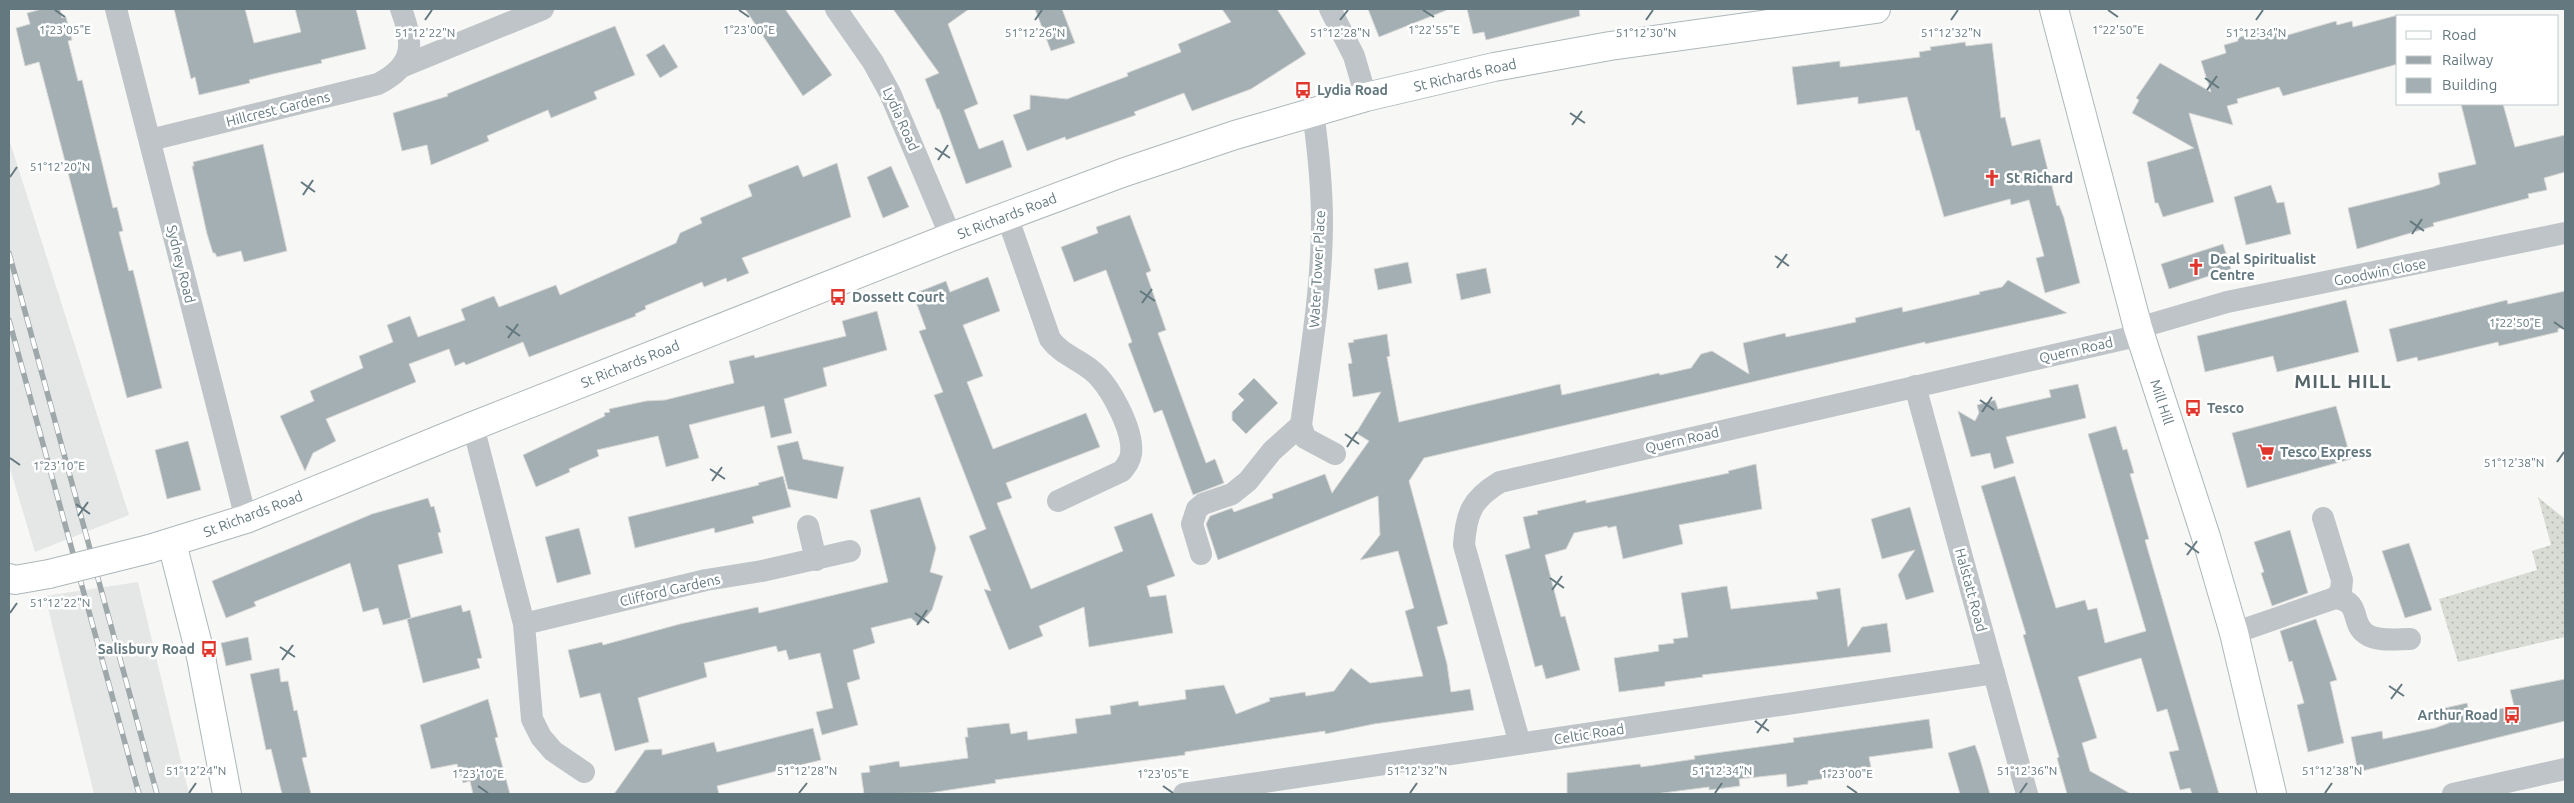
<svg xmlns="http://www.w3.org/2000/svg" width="2574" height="803" font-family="Ubuntu,sans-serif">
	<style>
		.built { fill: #e5e7e6 }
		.grass { fill: url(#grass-dots) }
		.building { fill: #a3afb2; stroke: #d9d9d7 }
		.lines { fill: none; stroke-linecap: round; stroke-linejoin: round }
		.secondary-casing { stroke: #aeb7ba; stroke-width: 30 }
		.street { stroke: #bec4c7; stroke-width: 22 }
		.secondary { stroke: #fff; stroke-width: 28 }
		.rail-casing { stroke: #9ea8ab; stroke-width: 5.5 }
		.rail { stroke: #fff; stroke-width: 4; stroke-dasharray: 11; stroke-linecap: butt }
		.secondary-bridge-casing { stroke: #aeb7ba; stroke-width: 30; stroke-linecap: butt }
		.secondary-bridge { stroke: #fff; stroke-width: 28 }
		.ticks { fill: none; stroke: #63787f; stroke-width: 2 }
		.labels { text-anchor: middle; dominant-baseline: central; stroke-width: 5; stroke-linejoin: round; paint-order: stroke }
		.street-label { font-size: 14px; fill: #63787f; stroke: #fff }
		.poi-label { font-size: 14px; font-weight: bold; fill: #63787f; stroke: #fff; text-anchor: start }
		.district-label { font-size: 19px; font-weight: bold; letter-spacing: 1px; fill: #55656a; stroke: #fff }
		.ticks-label { font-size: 12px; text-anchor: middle; fill: #63787f; stroke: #fff; stroke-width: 5; stroke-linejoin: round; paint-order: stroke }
	</style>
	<defs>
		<pattern id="grass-dots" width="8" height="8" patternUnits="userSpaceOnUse" patternTransform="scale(1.25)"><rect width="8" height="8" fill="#d8dcd4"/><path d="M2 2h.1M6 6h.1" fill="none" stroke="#b3b7b1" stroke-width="1.8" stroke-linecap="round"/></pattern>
	</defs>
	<rect width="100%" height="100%" fill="#f7f7f5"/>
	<path class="built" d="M9 139 129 515 35 552 9 465Z
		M138 582 189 794H94L45 596Z"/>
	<path class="grass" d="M2538 497 2565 519V637L2458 662 2439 599 2537 570 2532 551 2551 545Z"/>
	<path class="building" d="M42 9H60L62 18 66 17 72 40 68 41 78 81 82 80 113 208 117 207 123 231 119 232 129 271 133 270 162 388 127 398 39 62 25 66 16 28 30 24 27 13Z
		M174 9H245L254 43 301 32 295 9H356L366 49 321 60 322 63 273 74 249 80 250 83 199 95 195 77 191 79Z
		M745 9H785L832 75 803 96Z
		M893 9H969L948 24 978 104 964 110 979 149 1003 140 1012 167 966 184 939 109H937L925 79 939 73Z
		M1035 9H1062L1075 43 1051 51Z
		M1222 9H1277L1306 54 1251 89 1192 111 1184 93 1134 112 1136 115 1066 140 1065 137 1027 151 1013 115 1030 109V95L1067 99 1128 76 1127 73 1181 52 1178 44 1231 22Z
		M1368 9H1447V10L1379 37Z
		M1467 9H1579L1580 16 1486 40 1484 32 1473 34Z
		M2398 15V64L2283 96 2279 87 2237 99 2238 103 2227 106 2233 125 2189 113 2214 202 2163 217 2158 203H2155L2147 162 2194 148 2132 113 2139 100 2136 98 2160 63 2211 92 2201 61 2226 53 2224 45 2238 41 2237 38 2263 30 2264 33 2278 29 2281 37 2336 21 2337 25 2352 21 2353 27Z
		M615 26 635 75 594 92 597 99 551 118 548 110 487 136 489 141 431 165 427 145 402 151 393 113 448 96 447 94Z
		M1965 42 1966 46 1992 43 2001 118 2005 117 2012 146 2040 139 2057 206 2059 205 2064 218 2080 283 2045 293 2036 258 2044 256 2029 200 2011 205 2010 199 1944 217 1919 130 1916 131 1907 97 1858 104V97L1797 105 1792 67 1840 61V67L1920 57 1919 52 1931 50 1930 47Z
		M664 44 678 67 660 78 646 55Z
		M2461 104H2503L2515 147 2565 135V172L2544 178 2547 190 2528 194 2529 198 2433 223 2434 226 2357 249 2348 208 2433 187 2440 184 2438 173 2476 164Z
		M263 144 287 251 244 262 241 251 217 257 215 253H213L207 234 192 166H194L193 162Z
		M837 163 851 217 742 258 749 273 727 282 726 278 704 287 702 282 645 306 646 309 635 314 636 316 529 357 523 342 466 365 464 362 455 366 449 349 409 364 416 382 326 419 336 441 313 453 305 471 280 416 314 401 310 391 363 368 359 356 393 342 387 325 410 316 418 337 465 320 461 309 494 296 499 307 556 285 560 295 676 243 680 233 702 223 700 218 752 196 748 185 798 165 803 177Z
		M891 166 909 207 883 218 867 177Z
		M2271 185 2277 203 2284 202 2291 234 2246 245 2234 197Z
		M1130 215 1151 271 1146 273 1166 330 1158 333 1206 463 1215 459 1224 483 1193 495 1162 410 1154 413 1128 344 1132 342 1106 270 1074 282 1061 247 1098 233 1096 227Z
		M2223 244 2231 269 2169 289 2161 264Z
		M1408 262 1412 283 1378 290 1374 269Z
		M1486 268 1491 293 1461 300 1456 274Z
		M988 277 1000 311 963 325 983 376 967 382 993 449 1086 413 1100 447 1006 483 1012 498 997 503 1031 589 1123 551 1114 527 1152 513 1175 576 1147 586 1150 597 1166 595 1173 633 1089 647 1084 607 1039 626 1043 636 1009 650 984 589 991 591 969 536 986 529 934 395 943 392 919 331 926 329 913 294 946 281 950 292Z
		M2008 280 2067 313 1925 344V342L1424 458 1409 481 1448 624 1437 627 1447 664 1451 692 1470 689 1474 710 1374 724 1325 734V731L1185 752V755L995 780 996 783 929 793 864 794 861 773 870 772 869 766 899 761 900 767 968 758 965 737H968L967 728 1009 723 1011 734 1027 731 1028 740 1077 733 1075 719 1111 714 1110 706 1138 701 1139 706 1186 699 1185 690 1224 685 1236 714 1270 701 1269 698 1305 692 1306 696 1334 691 1351 668 1370 683 1423 676 1405 611 1414 608 1398 551 1360 560 1380 535 1378 496 1218 560 1206 524 1210 516 1232 508 1234 512 1273 498 1272 494 1325 474 1332 493 1369 441 1356 433 1381 392 1353 397 1348 364 1352 363 1348 343 1354 342 1353 340 1387 334 1390 356 1387 357 1399 422 1560 384 1562 395 1659 373 1660 375 1691 368 1701 354 1712 351 1749 374 1743 343 1785 333 1786 337 1856 322 1855 318 1902 307 1903 312 1980 294 1979 292 2002 287Z
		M2565 291V327L2558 329V332L2499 346 2498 342 2418 361 2417 357 2397 362 2389 329 2507 300 2508 304Z
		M2346 300 2359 352 2277 372 2273 356 2205 372 2197 336Z
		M877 311 887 350 823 368 827 386 784 399 792 433 771 438 764 406 689 425 699 458 666 467 658 436 597 450 599 456 569 469 570 472 536 487 523 455 605 416 604 413 610 412 609 409 646 401 665 400 734 383 729 361 754 355 755 358 846 336 842 321Z
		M1254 378 1278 403 1246 434 1232 420V412L1244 400 1238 394Z
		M2078 384 2086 418 2006 437 2014 463 1994 469 1990 453 1971 457 1958 411 1975 421 1979 413 1977 405 1995 400 1998 409 2051 397 2049 390Z
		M2336 406 2351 459 2247 488 2232 433Z
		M2116 426 2123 450 2127 449 2134 473 2130 474 2149 539 2145 540 2219 794H2192L2190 788 2180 790 2169 752 2179 750 2167 709 2157 712 2141 658 2078 677 2097 738 2082 743 2090 771 2131 794H2067L2057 758 2059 757 2023 635 2026 634 1981 486 2015 476 2056 608 2085 600 2088 610 2097 608 2105 643 2146 631 2088 434Z
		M188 441 201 490 167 499 155 450Z
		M798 441 803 459 844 467 837 499 788 489 777 446Z
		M1756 464 1762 509 1679 525 1683 544 1623 559 1616 526 1608 528 1607 526 1574 533 1566 549 1545 555 1561 617 1565 616 1580 670 1546 679 1542 665 1535 667 1505 555 1530 548 1523 517 1538 514 1537 511 1586 500V503L1729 473 1728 471Z
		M783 476 791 507 752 517 754 523 715 533 714 528 635 548 628 517 759 485 758 483Z
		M920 497 936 548 930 572 943 576 932 610 919 625 911 618 871 628 875 643 853 650 860 679 847 683 858 725 822 735 816 712 833 708 820 653 789 660 786 650 778 652 776 646 704 663 707 677 638 698 649 742 615 751 600 693 580 698 568 650 602 642 603 645 680 624 758 607 759 613 888 582 870 510Z
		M428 498 431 507 434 506 441 532 438 533 443 553 398 565 411 618 383 625 378 608 363 612 350 563 254 602 256 606 226 618 212 581 372 514Z
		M1910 507 1934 592 1906 600 1898 575 1915 550 1882 559 1871 519Z
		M579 528 591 574 557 583 545 537Z
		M2290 530 2308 593 2272 606 2261 573 2264 572 2254 542Z
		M2409 543 2432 610 2405 618 2382 551Z
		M1727 586 1731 609 1818 599 1816 592 1840 588 1848 647 1862 627 1887 623 1891 652 1702 675 1703 677 1665 682V686L1619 692 1614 658 1659 651 1658 645 1674 643 1673 639 1688 637 1681 593Z
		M461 605 463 612 470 610 482 658 477 659 480 668 423 683 407 619Z
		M2316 619 2337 680 2330 682 2344 743 2308 752 2297 705 2304 703 2292 661 2289 662 2280 631Z
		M248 637 252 660 226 666 221 643Z
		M279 668 281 682 288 681 294 711 297 710 307 757 302 758 311 794H282L271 749 266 750 250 674Z
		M2565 679V721L2358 772 2351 737 2382 731 2383 739 2435 728 2449 723 2445 708 2467 703 2470 715 2514 706 2510 690Z
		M488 699 498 737 495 738 510 794H473L470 781 463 783 457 764 431 769 420 725Z
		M1929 719 1933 748 1869 757 1871 767 1848 771V775L1808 781V784L1787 787 1786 774 1739 779 1740 786 1709 790V787L1655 794H1567V773L1640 764 1641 767 1695 759 1694 756 1794 742 1793 738Z
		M813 728 821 760 717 786 719 794H614L645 750 662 749V755L714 742 717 752Z
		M1975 745 1980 759 1990 794H1960L1948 753Z"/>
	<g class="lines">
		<g class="secondary-casing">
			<path id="secondary" d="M2054 9 2138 328 2206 537 2234 633 2272 794
				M172 543 201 657 227 794
				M149 549 246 519 473 426 951 237 1122 173 1235 135 1366 97 1494 67 1610 46 1876 9
				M9 578 15 580 49 574"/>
		</g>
		<path class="street" d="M116 9 246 519
			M836 9 873 62 890 93 951 237
			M1330 9 1354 56 1366 97
			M401 67 543 9
			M150 140 378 84C415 65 414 44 401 9
			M1007 216 1050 339C1061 354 1076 358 1090 369 1109 383 1134 430 1131 454 1130 461 1126 466 1122 471L1058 501
			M2138 328 2227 302 2565 233
			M1915 386 2027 794
			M1301 425 1305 438 1335 454
			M473 426 524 624 532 719 541 737 553 751 584 772
			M2323 518 2342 580 2341 591 2335 598C2363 602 2349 622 2366 634 2377 642 2397 639 2410 639
			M808 526 816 560
			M1201 554 1192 524 1197 509 1203 504 1232 494 1248 481 1272 451 1301 425C1310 358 1322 289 1322 222 1322 185 1318 148 1313 112
			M524 624 706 580 762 571 850 551
			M2234 633 2335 598
			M1520 744 1464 545C1466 513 1472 499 1500 482L2141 335
			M1184 794 1994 673
			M2453 794 2565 769"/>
		<use href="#secondary" class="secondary"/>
		<g class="rail-casing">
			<path id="rail" d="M9 253 157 794
				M9 320 139 794"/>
		</g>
		<use href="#rail" class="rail"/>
		<g class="secondary-bridge-casing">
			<path id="secondary-bridge" d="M49 574 149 549"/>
		</g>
		<use href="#secondary-bridge" class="secondary-bridge"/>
	</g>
	<path class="ticks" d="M55 10 65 17M739 10 749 17M1423 10 1434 17M2108 10 2118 17M425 20 432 10M1035 20 1042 10M1340 20 1348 10M1646 20 1653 10M1951 20 1958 10M2256 20 2263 10M2205 78 2219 88M2207 90 2217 76M1570 113 1585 123M1572 125 1582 111M935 148 950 158M938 160 948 145M10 177 17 167M301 182 315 192M303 195 313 180M2410 221 2424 231M2412 234 2422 219M1775 256 1789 266M1777 268 1787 254M1140 291 1155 301M1142 303 1152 289M2554 322 2564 329M506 326 520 336M508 338 518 324M1980 400 1994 410M1982 412 1992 397M1345 434 1359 444M1347 447 1357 432M10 458 20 465M2557 462 2564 452M710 469 725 479M712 481 722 467M76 504 90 514M78 516 88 502M2185 543 2199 553M2187 555 2197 541M1550 578 1564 588M1552 590 1562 576M10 613 17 603M915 613 929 623M917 625 927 610M280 647 295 657M282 660 293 645M2389 686 2404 696M2391 699 2402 684M1755 721 1769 731M1757 733 1767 719M478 786 488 793M1163 786 1173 793M1847 786 1857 793M189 793 196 783M799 793 807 783M1410 793 1417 783M1715 793 1722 783M2020 793 2027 783M2325 793 2332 783"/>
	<defs>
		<g id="bus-bare" transform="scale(1.35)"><path d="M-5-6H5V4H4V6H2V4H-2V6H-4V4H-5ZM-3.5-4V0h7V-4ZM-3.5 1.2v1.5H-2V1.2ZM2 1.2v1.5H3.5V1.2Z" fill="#e0362c" stroke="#fff" stroke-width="2.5" paint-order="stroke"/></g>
		<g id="church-bare" transform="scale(1.35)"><path d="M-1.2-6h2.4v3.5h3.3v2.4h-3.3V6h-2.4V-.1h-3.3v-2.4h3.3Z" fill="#e0362c" stroke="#fff" stroke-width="2.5" paint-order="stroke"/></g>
		<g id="supermarket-bare" transform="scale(1.35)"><path d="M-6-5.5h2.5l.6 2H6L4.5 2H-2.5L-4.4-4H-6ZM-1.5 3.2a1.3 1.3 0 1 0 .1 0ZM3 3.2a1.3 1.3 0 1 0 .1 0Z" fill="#e0362c" stroke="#fff" stroke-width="2.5" paint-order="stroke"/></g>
	</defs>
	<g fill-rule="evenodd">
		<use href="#bus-bare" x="1303" y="90"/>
		<use href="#church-bare" x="1992" y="178"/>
		<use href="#church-bare" x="2196" y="267"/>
		<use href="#bus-bare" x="838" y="297"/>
		<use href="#bus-bare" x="2193" y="408"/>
		<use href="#supermarket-bare" x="2266" y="452"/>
		<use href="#bus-bare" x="209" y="649"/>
		<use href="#bus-bare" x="2512" y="715"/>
	</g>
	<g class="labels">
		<g class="street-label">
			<text transform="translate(1465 75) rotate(-13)">St Richards Road</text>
			<text transform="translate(278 109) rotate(-14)">Hillcrest Gardens</text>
			<text transform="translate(901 119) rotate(66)">Lydia Road</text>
			<text transform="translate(1007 216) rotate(-21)">St Richards Road</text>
			<text transform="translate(181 264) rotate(76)">Sydney Road</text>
			<text transform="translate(1317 269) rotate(-87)">Water Tower Place</text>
			<text transform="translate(2380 272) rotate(-11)">Goodwin Close</text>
			<text transform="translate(2076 350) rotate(-13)">Quern Road</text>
			<text transform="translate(630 364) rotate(-22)">St Richards Road</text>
			<text transform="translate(2162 402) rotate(72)">Mill Hill</text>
			<text transform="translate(1682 440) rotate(-13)">Quern Road</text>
			<text transform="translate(253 514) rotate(-21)">St Richards Road</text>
			<text transform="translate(670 590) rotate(-13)">Clifford Gardens</text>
			<text transform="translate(1971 590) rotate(75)">Halstatt Road</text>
			<text transform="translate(1589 734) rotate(-9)">Celtic Road</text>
		</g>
		<g class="poi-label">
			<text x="1317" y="90">Lydia Road</text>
			<text x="2006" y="178">St Richard</text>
			<text x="2210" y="259">Deal Spiritualist<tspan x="2210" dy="16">Centre</tspan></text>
			<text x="852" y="297">Dossett Court</text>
			<text x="2207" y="408">Tesco</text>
			<text x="2280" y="452">Tesco Express</text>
			<text x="195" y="649" text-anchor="end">Salisbury Road</text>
			<text x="2498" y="715" text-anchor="end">Arthur Road</text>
		</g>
		<g class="district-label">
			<text x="2343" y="381">MILL HILL</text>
		</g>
	</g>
	<g class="ticks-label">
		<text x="65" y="34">1°23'05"E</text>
		<text x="749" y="34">1°23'00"E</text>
		<text x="1434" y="34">1°22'55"E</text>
		<text x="2118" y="34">1°22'50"E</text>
		<text x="425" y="37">51°12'22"N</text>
		<text x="1035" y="37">51°12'26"N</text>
		<text x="1340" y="37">51°12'28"N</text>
		<text x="1646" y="37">51°12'30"N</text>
		<text x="1951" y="37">51°12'32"N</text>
		<text x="2256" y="37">51°12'34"N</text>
		<text x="60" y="171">51°12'20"N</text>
		<text x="2515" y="327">1°22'50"E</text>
		<text x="2514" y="467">51°12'38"N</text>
		<text x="59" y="470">1°23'10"E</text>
		<text x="60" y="607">51°12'22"N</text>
		<text x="196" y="775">51°12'24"N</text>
		<text x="807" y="775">51°12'28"N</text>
		<text x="1417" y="775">51°12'32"N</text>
		<text x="1722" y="775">51°12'34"N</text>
		<text x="2027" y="775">51°12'36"N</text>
		<text x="2332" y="775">51°12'38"N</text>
		<text x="478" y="778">1°23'10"E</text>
		<text x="1163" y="778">1°23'05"E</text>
		<text x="1847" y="778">1°23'00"E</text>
	</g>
	<rect width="2574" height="803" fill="none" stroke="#63787f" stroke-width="20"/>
	<rect x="2396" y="15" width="162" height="90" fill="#ffffff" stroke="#c1c9cc"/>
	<rect x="2406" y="31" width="25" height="8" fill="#ffffff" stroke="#c1c9cc"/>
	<text x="2442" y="40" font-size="15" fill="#63787f">Road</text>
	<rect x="2406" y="56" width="25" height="8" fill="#9ea8ab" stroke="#c1c9cc"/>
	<text x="2442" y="65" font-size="15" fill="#63787f">Railway</text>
	<rect x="2406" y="78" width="25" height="15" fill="#a3afb2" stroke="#c1c9cc"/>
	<text x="2442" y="90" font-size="15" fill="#63787f">Building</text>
</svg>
